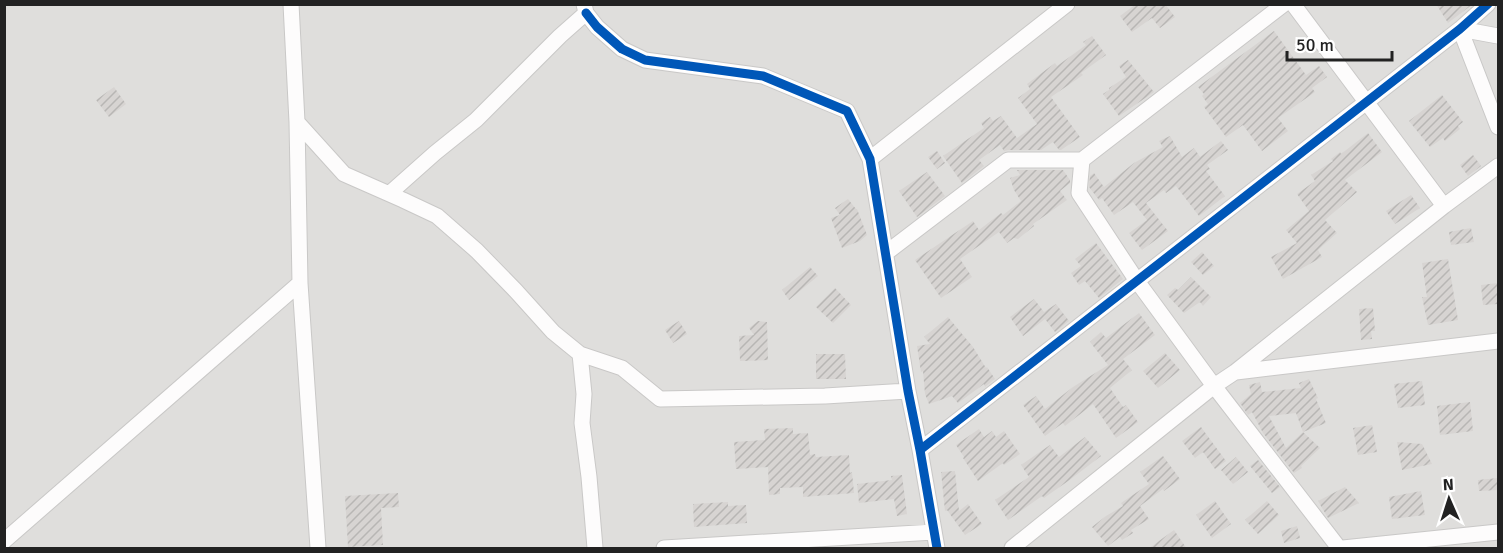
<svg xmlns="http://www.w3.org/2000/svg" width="1503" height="553" font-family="Signika,sans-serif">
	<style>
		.residential { fill: #dfdedc }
		.building { fill: url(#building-hatch); fill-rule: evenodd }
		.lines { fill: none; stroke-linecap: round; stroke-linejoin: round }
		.street-casing { stroke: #c9c8c7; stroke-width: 17 }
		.street { stroke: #fdfcfc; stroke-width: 15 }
		.cycleway-casing { stroke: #fff; stroke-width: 13 }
		.cycleway { stroke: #0057b8; stroke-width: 9 }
	</style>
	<defs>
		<pattern id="building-hatch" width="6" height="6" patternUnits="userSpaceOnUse" patternTransform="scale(1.5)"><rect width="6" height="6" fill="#d7d4d2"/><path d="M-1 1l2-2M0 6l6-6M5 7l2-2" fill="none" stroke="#b8b6b4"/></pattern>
	</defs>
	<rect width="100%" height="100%" fill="#f0eeeb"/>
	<path class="residential" d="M5 5H1498V548H5Z"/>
	<path class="building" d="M1136 4H1165L1175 17 1160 28 1152 18 1132 32 1120 16Z
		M1436 4H1473L1448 23Z
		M1274 31 1306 75 1319 66 1327 77 1312 88 1315 92 1278 118 1288 131 1262 151 1243 125 1226 137 1204 107 1208 104 1202 96 1204 94 1198 87Z
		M1092 36 1106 55 1081 73 1083 75 1051 97 1080 137 1061 150H1059L1053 142 1041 150H1008L1004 151 1000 145 979 160 984 166 962 183 943 156 984 128 981 123 990 117 993 121 1001 116 1017 138 1037 124 1018 98 1030 89 1027 84 1055 63 1057 66 1086 45 1083 42Z
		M1128 60 1154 92 1119 116 1103 94 1109 90V88L1126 77 1119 66Z
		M114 87 126 104 109 117 96 100Z
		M1442 95 1463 122 1458 126 1460 129 1445 141 1443 138 1430 147 1409 121Z
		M1368 133 1382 152 1345 180 1357 192 1325 220 1337 233 1318 250 1322 257 1283 279 1271 257 1297 243 1286 230 1309 211 1297 194 1315 181 1311 175 1333 161 1331 159 1340 152 1341 154Z
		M1170 136 1182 157 1194 148 1200 157 1221 141 1228 150 1207 165 1210 169 1206 171 1225 196 1199 216 1176 186 1166 193 1164 190 1146 203 1168 231 1142 250 1129 233 1147 220 1133 202 1114 215 1102 198 1099 200 1089 187 1090 176 1094 173 1104 187 1134 163 1163 147 1159 141Z
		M937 151 945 163 937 169 928 157Z
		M1473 155 1481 166 1468 176 1460 165Z
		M1017 170H1063L1070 180V183L1060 191 1067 200 1033 224 1034 226 1018 239 1014 238 1007 243 999 232 960 259 972 277 941 298 915 260 973 221 979 230 1001 213 1003 215 1021 201 1014 190 1010 178 1020 175Z
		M927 172 945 196 917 217 899 191Z
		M1411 195 1420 208 1395 224 1386 211Z
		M848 199 856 209H857L867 235 860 241 842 248 831 218 840 215 835 208Z
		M1471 228 1474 242 1451 245 1449 232Z
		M1096 243 1123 279 1099 298 1085 281 1079 285 1071 273 1081 266 1075 259Z
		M1202 252 1214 266 1203 275 1191 262Z
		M1448 259 1458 320 1428 325 1422 297H1427L1422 263Z
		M810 267 818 276 789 300 782 290Z
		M1191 277 1211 297 1203 306 1200 302 1184 313 1167 295 1175 288 1178 290Z
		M1498 283V304L1483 305 1481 285Z
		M835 288 851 305 833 323 816 307Z
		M1034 299 1044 312 1056 304 1069 321 1055 332 1045 319 1023 336 1010 317Z
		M1373 308 1375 331H1371L1372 339 1361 340 1359 309Z
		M1139 313 1155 335 1123 359 1132 370 1110 388 1123 407 1126 405 1138 422 1116 438 1093 404 1065 426 1063 423 1045 436 1023 405 1036 396 1045 409 1073 387 1108 365 1090 342 1101 332 1106 338Z
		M948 317 973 347 986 368 987 367 995 379 985 387 984 384 958 403 952 396 929 404 925 394 923 371 921 372 917 346 930 344 924 337Z
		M679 321 687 334 673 343 665 330Z
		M758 321 767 322 768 360 740 361 739 336 754 335 749 328Z
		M1165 353 1180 370 1158 388 1143 371Z
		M816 354H845L846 379H816Z
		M1309 379 1318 398 1316 399 1326 423 1303 432 1320 448 1301 466 1302 468 1294 473 1263 433 1252 412 1248 415 1240 403 1251 394 1249 385 1260 382 1262 392 1301 388 1299 383ZM1296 413 1303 432 1286 448 1269 416Z
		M1422 381 1425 405 1398 408 1394 384Z
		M1470 402 1473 431 1440 435 1437 406Z
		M1372 425 1377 452 1358 455 1353 428Z
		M1201 427 1226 461 1215 469 1203 452 1195 458 1182 441Z
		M793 428V434L808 433 810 455 815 454 816 457 849 455 850 473 852 472 854 493 803 497V487L780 488V494L769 495 768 467 736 469 734 442 765 440 764 429Z
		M979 429 984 437 992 431 996 437 1004 431 1020 454 1004 465 1003 463 978 481 963 458 964 457 956 445Z
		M1085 437 1101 456 1071 479 1044 498 1042 496 1008 520 995 500 1029 477 1021 465 1050 445 1059 457Z
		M1397 442 1422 444 1432 464 1402 470Z
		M1163 456 1180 479 1164 491 1163 489 1140 506 1149 519 1131 530 1133 533 1122 540 1120 537 1108 546 1092 527 1106 516 1123 506 1121 503 1149 484 1140 472Z
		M1236 457 1248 472 1233 484 1221 470Z
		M1258 460 1280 487 1272 493 1250 466Z
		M955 471 959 511 968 504 982 524 965 535 947 510 945 511 941 472Z
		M902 475 907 514 897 516 894 499 859 503 857 484 892 480 891 476Z
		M1498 478V490L1479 491 1478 480Z
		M1345 487 1359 503 1328 518 1318 501Z
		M1421 491 1425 515 1392 519 1389 497Z
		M398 493 399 507 381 508 383 545 348 547 345 496Z
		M1215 501 1231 524 1212 538 1196 515Z
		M1267 501 1279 515 1258 534 1245 520Z
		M728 502V506L746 505 747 523 694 527 693 504Z
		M1297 526 1300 538 1284 543 1281 531Z
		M1174 530 1187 549H1148Z"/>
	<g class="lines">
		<g class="street-casing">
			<path id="street" d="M291 4 297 122 300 283 318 548
				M1293 4 1444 206
				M586 13 597 27 622 49 645 60 763 76 847 111 870 159 908 391 920 450 937 548
				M1460 29 1498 127
				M1460 29 1498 36
				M297 122 344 174 403 200 437 216 477 251 516 291 553 332 580 354 622 368 660 399 825 396 908 391
				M870 159 1067 4
				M1082 160 1079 193 1137 281 1214 386 1339 548
				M390 193 435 153 476 120 560 36 586 13 584 4
				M886 253 1008 160H1082L1284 4
				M580 354 584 394 582 423 589 477 595 548
				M1236 372 1498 341
				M920 450 1460 29 1488 4
				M4 541 300 283
				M664 548 934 532
				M1012 548 1214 386 1235 372 1444 206 1498 166
				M1343 548 1498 532"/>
		</g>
		<use href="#street" class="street"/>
		<g class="cycleway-casing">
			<path id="cycleway" d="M586 13 597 27 622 49 645 60 763 76 847 111 870 159 908 391 920 450 937 548
				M920 450 1460 29 1488 4"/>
		</g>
		<use href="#cycleway" class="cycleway"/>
	</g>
	<rect width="1503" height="553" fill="none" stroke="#222222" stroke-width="12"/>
	<g transform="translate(1449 499) rotate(357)" stroke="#ffffff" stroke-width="4.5" paint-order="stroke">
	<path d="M0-4.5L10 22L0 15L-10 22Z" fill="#222222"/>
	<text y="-9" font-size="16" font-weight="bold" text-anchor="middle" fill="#222222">N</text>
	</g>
	<path d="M1287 51v9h105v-9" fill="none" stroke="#222222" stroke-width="3"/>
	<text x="1296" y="51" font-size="18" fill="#222222" stroke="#ffffff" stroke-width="4.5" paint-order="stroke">50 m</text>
</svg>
